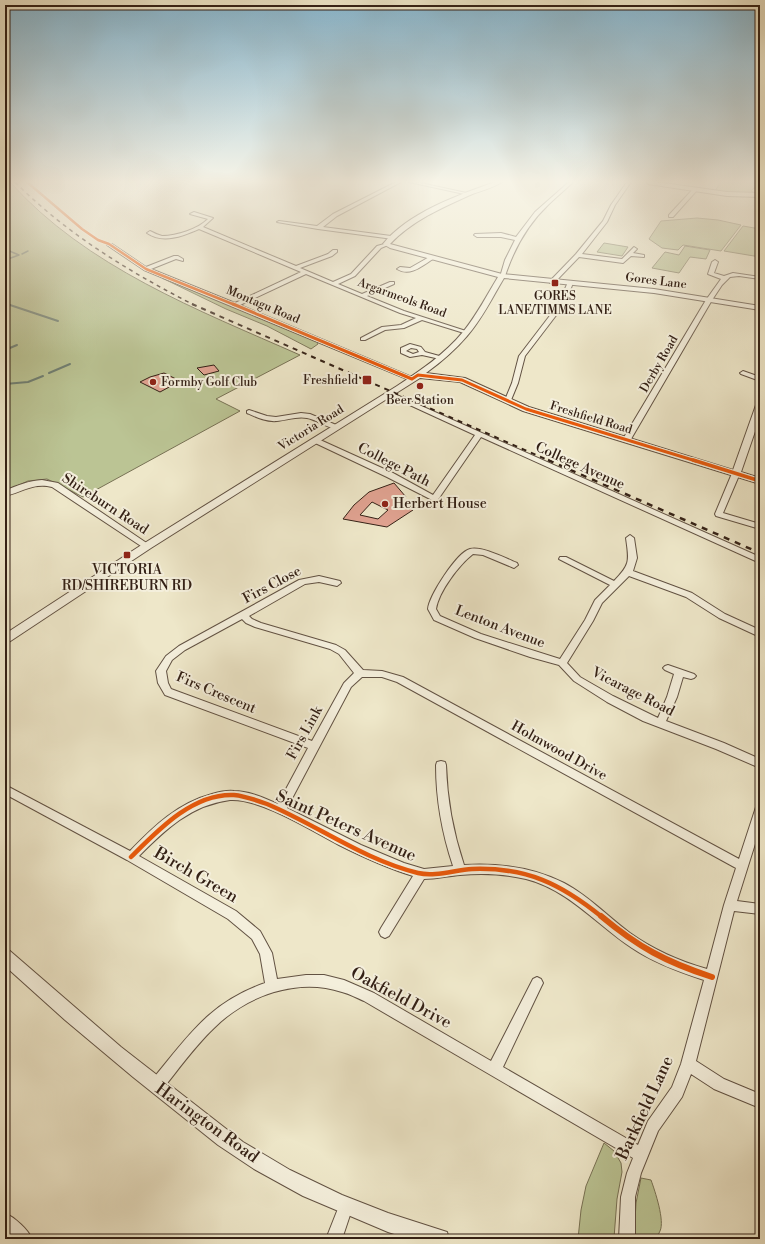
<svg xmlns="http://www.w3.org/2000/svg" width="765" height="1244" font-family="'Libre Bodoni',serif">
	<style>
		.green { fill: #bbc494; stroke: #787255 }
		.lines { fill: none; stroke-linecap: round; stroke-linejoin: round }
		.stream-far1 { stroke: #718074; stroke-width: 1.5 }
		.stream { stroke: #718074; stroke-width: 2 }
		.building { fill: #e1a392; stroke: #342116; fill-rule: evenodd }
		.minor-casing { stroke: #625243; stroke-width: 2 }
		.tertiary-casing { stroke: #625243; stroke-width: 2 }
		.minor { fill: #f4efdc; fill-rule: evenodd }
		.tertiary { fill: #f4efdc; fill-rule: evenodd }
		.rail-far2 { stroke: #342116; stroke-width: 1.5; stroke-dasharray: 4 4; stroke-linecap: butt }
		.rail-far1 { stroke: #342116; stroke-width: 2; stroke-dasharray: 5 5; stroke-linecap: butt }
		.rail { stroke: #342116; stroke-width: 2.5; stroke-dasharray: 6 6; stroke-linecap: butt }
		.cycleway-far4-casing { stroke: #f4efdc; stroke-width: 4 }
		.cycleway-far3-casing { stroke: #f4efdc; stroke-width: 5 }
		.cycleway-far2-casing { stroke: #f4efdc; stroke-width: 6 }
		.cycleway-far1-casing { stroke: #f4efdc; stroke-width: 7 }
		.cycleway-casing { stroke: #f4efdc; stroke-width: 8 }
		.cycleway-far4 { stroke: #e8590c; stroke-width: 2.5 }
		.cycleway-far3 { stroke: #e8590c; stroke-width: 3 }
		.cycleway-far2 { stroke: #e8590c; stroke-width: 3.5 }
		.cycleway-far1 { stroke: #e8590c; stroke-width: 4.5 }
		.cycleway { stroke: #e8590c; stroke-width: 6 }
		.poi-dot { fill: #8f2418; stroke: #f4efdc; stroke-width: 1.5 }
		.labels { text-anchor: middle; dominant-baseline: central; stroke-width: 4; stroke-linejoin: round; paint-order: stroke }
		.far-street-label { font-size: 12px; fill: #342116; stroke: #f4efdc }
		.far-poi-label { font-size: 12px; fill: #342116; stroke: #f4efdc }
		.street-label { font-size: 14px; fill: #342116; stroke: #f4efdc }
		.poi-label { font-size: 14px; fill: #342116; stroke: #f4efdc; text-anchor: start }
		.near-street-label { font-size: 17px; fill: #342116; stroke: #f4efdc }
	</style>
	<rect width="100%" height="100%" fill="#eee7c9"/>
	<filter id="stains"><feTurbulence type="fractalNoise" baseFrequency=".005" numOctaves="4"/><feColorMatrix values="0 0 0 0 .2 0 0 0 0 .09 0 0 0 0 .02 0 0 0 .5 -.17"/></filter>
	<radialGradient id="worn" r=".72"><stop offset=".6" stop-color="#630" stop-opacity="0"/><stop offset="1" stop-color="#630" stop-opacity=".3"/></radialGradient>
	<path class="green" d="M5 182H10C86 267 198 310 300 355L216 399 240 411 83 497 47 479 28 481 5 491Z
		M721 182H760L758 188H754L751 191 753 192 751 194 715 191Z
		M697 218 718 220 741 225 721 251 683 245 678 250 662 248 649 239 661 221Z
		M743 226 760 229V257L724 251Z
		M604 243 628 247 622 256 597 252Z
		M685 246 710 250 706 259 690 257 679 273 652 268 665 252 679 255Z
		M162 278 317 341 318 344 311 349 267 326 226 309Z
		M604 1143 614 1151 621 1163 622 1172 617 1199 614 1238 578 1239 581 1210 586 1186Z
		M641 1178 651 1180C655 1191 665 1221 660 1231 659 1234 656 1237 654 1239L634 1238 636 1203Z"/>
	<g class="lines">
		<path class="stream-far1" d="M7 250 19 255 8 259
			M22 254 28 251
			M5 303 10 305"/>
		<path class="stream" d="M7 304 58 321
			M5 350 17 345
			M49 373 70 364
			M5 384 28 382 43 376"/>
	</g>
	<path class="building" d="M214 365 219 371 204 375 197 368Z
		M164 373 178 380 168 383 173 385 160 392 140 382 150 377Z
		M394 483 406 497 398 500 413 510 387 527 343 519 354 505 369 492ZM372 502 388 510 378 519 360 515Z"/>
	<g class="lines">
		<g class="minor-casing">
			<path id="minor" d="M396 182H401L337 216 323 227 391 236 394 238 393 239 318 229 277 222 279 221 317 226 333 214Z
				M409 182H416L471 194 469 195Z
				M569 182H573C565 190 556 197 548 205 527 225 514 249 505 276L500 277 505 260 515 240 501 237H477L474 235 475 234 501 233 516 237 535 212Z
				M627 182H631L615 205 607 222 582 254 622 259 634 247 637 249 633 253 644 255V257L631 256 623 263 579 257 554 283H550V281L576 254 603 221 611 205Z
				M694 188 698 189 673 217H669V215Z
				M194 212 213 218 203 227 296 266 328 254 333 250H337V252L332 256 300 268 333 282 351 274 377 246 388 243V245L381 248 355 276 338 284 362 294 390 282H394V284L367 296 404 311 469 332 464 333 422 320 404 328 385 330 365 340H361V338L382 327 401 325 416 318 400 313 306 274 240 305 414 378 415 379 412 381 144 270 107 245 112 244 146 267 174 256H178L183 259V261L176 259 151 269 235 303 301 272 199 229C183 236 163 244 147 233L150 231C154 233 158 235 162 236 177 236 198 229 208 219L190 214Z
				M431 256 434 258 433 259C422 266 410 277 397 269L400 267 410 268Z
				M715 260 718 262 714 273 724 276 733 273 760 277V279L739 276 730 277 722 285 712 300 631 439 627 441H624L623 439 706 300 721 279 708 274 712 262Z
				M568 282 573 283 564 305 525 356 518 383 511 400 510 401H506L505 400 512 383 519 356 558 305Z
				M410 344 421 347 425 352 443 357 440 359 422 355 410 357 401 353V348ZM411 348 417 349 419 352 413 354 406 351Z
				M743 371 760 377V381L741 374 740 373Z
				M390 392 760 557V563L481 437 437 501H434L387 477 311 441 315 439H318L393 473 433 495 475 435 388 395 387 394Z
				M249 410 267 416 276 417 301 413 310 414 341 427 339 428C329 430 318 420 307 418 297 416 287 420 277 421 266 422 256 417 247 413V411Z
				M733 471H736L740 473 723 513 760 524V529L716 516 715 514Z
				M42 480 58 483 151 546 150 548H144L52 487C34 482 22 492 5 496V491C17 485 29 481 42 480Z
				M630 535 634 538 637 558 633 571 692 593 725 614 760 630V637L719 618 686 597 629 576 602 603 593 621 567 663 580 677 613 696 658 718 667 697 674 674 665 670 663 668 665 666 668 665 694 674 696 676 694 678 691 679 683 677 677 697 666 721 724 743 760 759V768L716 749 643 721 607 702 574 681 559 665 530 657 475 638 434 620 428 609C429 596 457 552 470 549 482 546 505 558 517 563L518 565 514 568 483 555 473 554C459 565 439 591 436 609L440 616 481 634 560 659 585 620 595 600 610 585 559 559 560 557H566L614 581C631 564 629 560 626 538Z
				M319 576 340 581 341 583 337 586 319 582 305 584 249 616 252 619 261 623 336 645 345 650 363 670 382 671 403 677 739 859 755 810 756 807 760 805V828L737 901 760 904V914L734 911 696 1061 724 1079 760 1094V1108L714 1089 691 1074 682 1097 658 1131 641 1173 635 1197V1239H619L621 1197 627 1173 633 1158 364 1001C357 998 350 994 342 992 297 977 246 996 214 1028 194 1047 178 1070 161 1091L156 1093 151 1091 149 1086 151 1081C188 1037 208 1003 265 983L260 954 252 939 228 919 127 860 5 794V785L130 851C154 826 178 803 212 794 219 792 227 790 234 791 249 791 264 798 278 804L308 748 165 695 158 683 156 671 166 656 179 646 299 580ZM242 619 246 623 255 627 330 649 339 654 354 673 344 683 312 741 171 689 168 683 166 671 172 660 185 650ZM362 677H382L397 682 736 868 724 905 707 969C679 961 654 950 630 933 608 917 589 896 564 883 533 867 499 863 464 865 453 832 447 799 446 765L445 762 441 761 437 762 436 765C436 800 442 833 453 866L424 869 404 863 361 845 287 808 351 687ZM230 800C260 798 312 831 339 845 363 857 387 868 413 876L381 928 379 932 381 936 385 938 389 936 424 879C436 879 448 876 460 875 482 873 505 874 526 879 569 890 597 925 632 948 654 963 679 972 704 980L681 1064 672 1087 648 1121 638 1145 503 1067 541 987 543 983 541 979 537 977 533 979 491 1061 374 993 344 980 324 975H306L277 979 272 953 260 931 236 911 139 856C166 829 191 805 230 800Z
				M346 1199 351 1201 353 1206 342 1239H326L341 1201Z
				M5 1213C15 1218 28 1229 32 1239H13L5 1231Z"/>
		</g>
		<g class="tertiary-casing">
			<path id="tertiary" d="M495 182H502C493 188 480 191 470 195 441 208 412 221 390 244L502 274 654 289 760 306V310L654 293 504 278C492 298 482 319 467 336 455 350 441 362 426 373L465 378 529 407 733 470 756 405 760 403V417L741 472 760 478V484L523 411 460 382 420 378 151 548 9 642 5 643V634L143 544 397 386C420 371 445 354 463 332 477 315 487 295 498 277L390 248 383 244C408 213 458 195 495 182Z
				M646 182H656L727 192 760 193V197L727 196 648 184Z
				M5 949 10 951 121 1047 243 1142 290 1170 342 1195 388 1213 447 1232 449 1239H410L388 1232 303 1196 254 1169 218 1145 133 1077 65 1020 5 966Z"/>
		</g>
		<use href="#minor" class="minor"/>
		<use href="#tertiary" class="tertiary"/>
		<path class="rail-far2" d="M15 182C68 235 128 271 194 305"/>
		<path class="rail-far1" d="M192 304 550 461"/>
		<path class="rail" d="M548 460 760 553"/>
		<g class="cycleway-far4-casing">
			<path id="cycleway-far4" d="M27 182 82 229 98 240 109 244 146 269 235 305"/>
		</g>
		<g class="cycleway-far3-casing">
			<path id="cycleway-far3" d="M233 304 412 379 418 375 462 380 526 409 696 461"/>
		</g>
		<g class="cycleway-far2-casing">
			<path id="cycleway-far2" d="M693 460 760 481"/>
		</g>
		<g class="cycleway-far1-casing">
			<path id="cycleway-far1" d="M131 857C158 830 193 793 234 795 245 796 256 800 267 804 317 825 364 860 418 873 435 877 455 870 472 869 527 867 561 884 602 917"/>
		</g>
		<g class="cycleway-casing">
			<path id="cycleway" d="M601 916C638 947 666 962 712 977"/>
		</g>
		<use href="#cycleway-far4" class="cycleway-far4"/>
		<use href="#cycleway-far3" class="cycleway-far3"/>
		<use href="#cycleway-far2" class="cycleway-far2"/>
		<use href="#cycleway-far1" class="cycleway-far1"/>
		<use href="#cycleway" class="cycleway"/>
	</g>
	<linearGradient id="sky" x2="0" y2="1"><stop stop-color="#88b9d3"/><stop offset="0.51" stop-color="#f7f4e7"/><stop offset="1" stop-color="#f7f4e7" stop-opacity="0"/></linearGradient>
	<rect width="765" height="356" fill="url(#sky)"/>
	<g class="poi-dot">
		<rect x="551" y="279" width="8" height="8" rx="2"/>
		<rect x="362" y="375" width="10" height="10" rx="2"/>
		<circle cx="153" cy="382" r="4"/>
		<circle cx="420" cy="386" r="4"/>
		<circle cx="385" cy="504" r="4"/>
		<rect x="123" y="551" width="8" height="8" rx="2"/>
	</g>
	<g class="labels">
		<g class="far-street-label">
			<text transform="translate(656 281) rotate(7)">Gores Lane</text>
			<text transform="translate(402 298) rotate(20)">Argarmeols Road</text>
			<text transform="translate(263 305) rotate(23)">Montagu Road</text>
			<text transform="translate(659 364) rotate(-60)">Derby Road</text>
			<text transform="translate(591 418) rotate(17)">Freshfield Road</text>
			<text transform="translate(311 428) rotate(-32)">Victoria Road</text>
		</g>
		<g class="far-poi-label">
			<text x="555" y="296">GORES<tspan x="555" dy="14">LANE/TIMMS LANE</tspan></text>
			<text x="358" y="380" text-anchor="end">Freshfield</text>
			<text x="161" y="382" text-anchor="start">Formby Golf Club</text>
			<text x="420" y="400">Beer Station</text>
		</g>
		<g class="street-label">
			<text transform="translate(394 465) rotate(27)">College Path</text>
			<text transform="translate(580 466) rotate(24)">College Avenue</text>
			<text transform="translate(105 504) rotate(33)">Shireburn Road</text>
			<text transform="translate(272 585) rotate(-28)">Firs Close</text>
			<text transform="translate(500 627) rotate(21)">Lenton Avenue</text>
			<text transform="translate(633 692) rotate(27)">Vicarage Road</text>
			<text transform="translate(216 693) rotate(23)">Firs Crescent</text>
			<text transform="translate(305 733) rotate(-61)">Firs Link</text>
			<text transform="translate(559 751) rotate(29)">Holmwood Drive</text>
		</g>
		<g class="poi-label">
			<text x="393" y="504">Herbert House</text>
			<text x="127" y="570" text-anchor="middle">VICTORIA<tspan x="127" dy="16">RD/SHIREBURN RD</tspan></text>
		</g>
		<g class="near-street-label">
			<text transform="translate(346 826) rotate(24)">Saint Peters Avenue</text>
			<text transform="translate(196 875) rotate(30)">Birch Green</text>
			<text transform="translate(401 998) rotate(28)">Oakfield Drive</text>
			<text transform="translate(645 1108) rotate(-65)">Barkfield Lane</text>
			<text transform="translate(207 1123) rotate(36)">Harington Road</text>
		</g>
	</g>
	<rect width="765" height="1244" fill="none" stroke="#eee7c9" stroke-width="20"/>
	<rect x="6" y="6" width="753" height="1232" fill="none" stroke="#342116" stroke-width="2"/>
	<rect x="10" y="10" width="745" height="1224" fill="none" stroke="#342116"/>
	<rect width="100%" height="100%" filter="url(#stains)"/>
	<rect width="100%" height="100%" fill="url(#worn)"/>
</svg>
